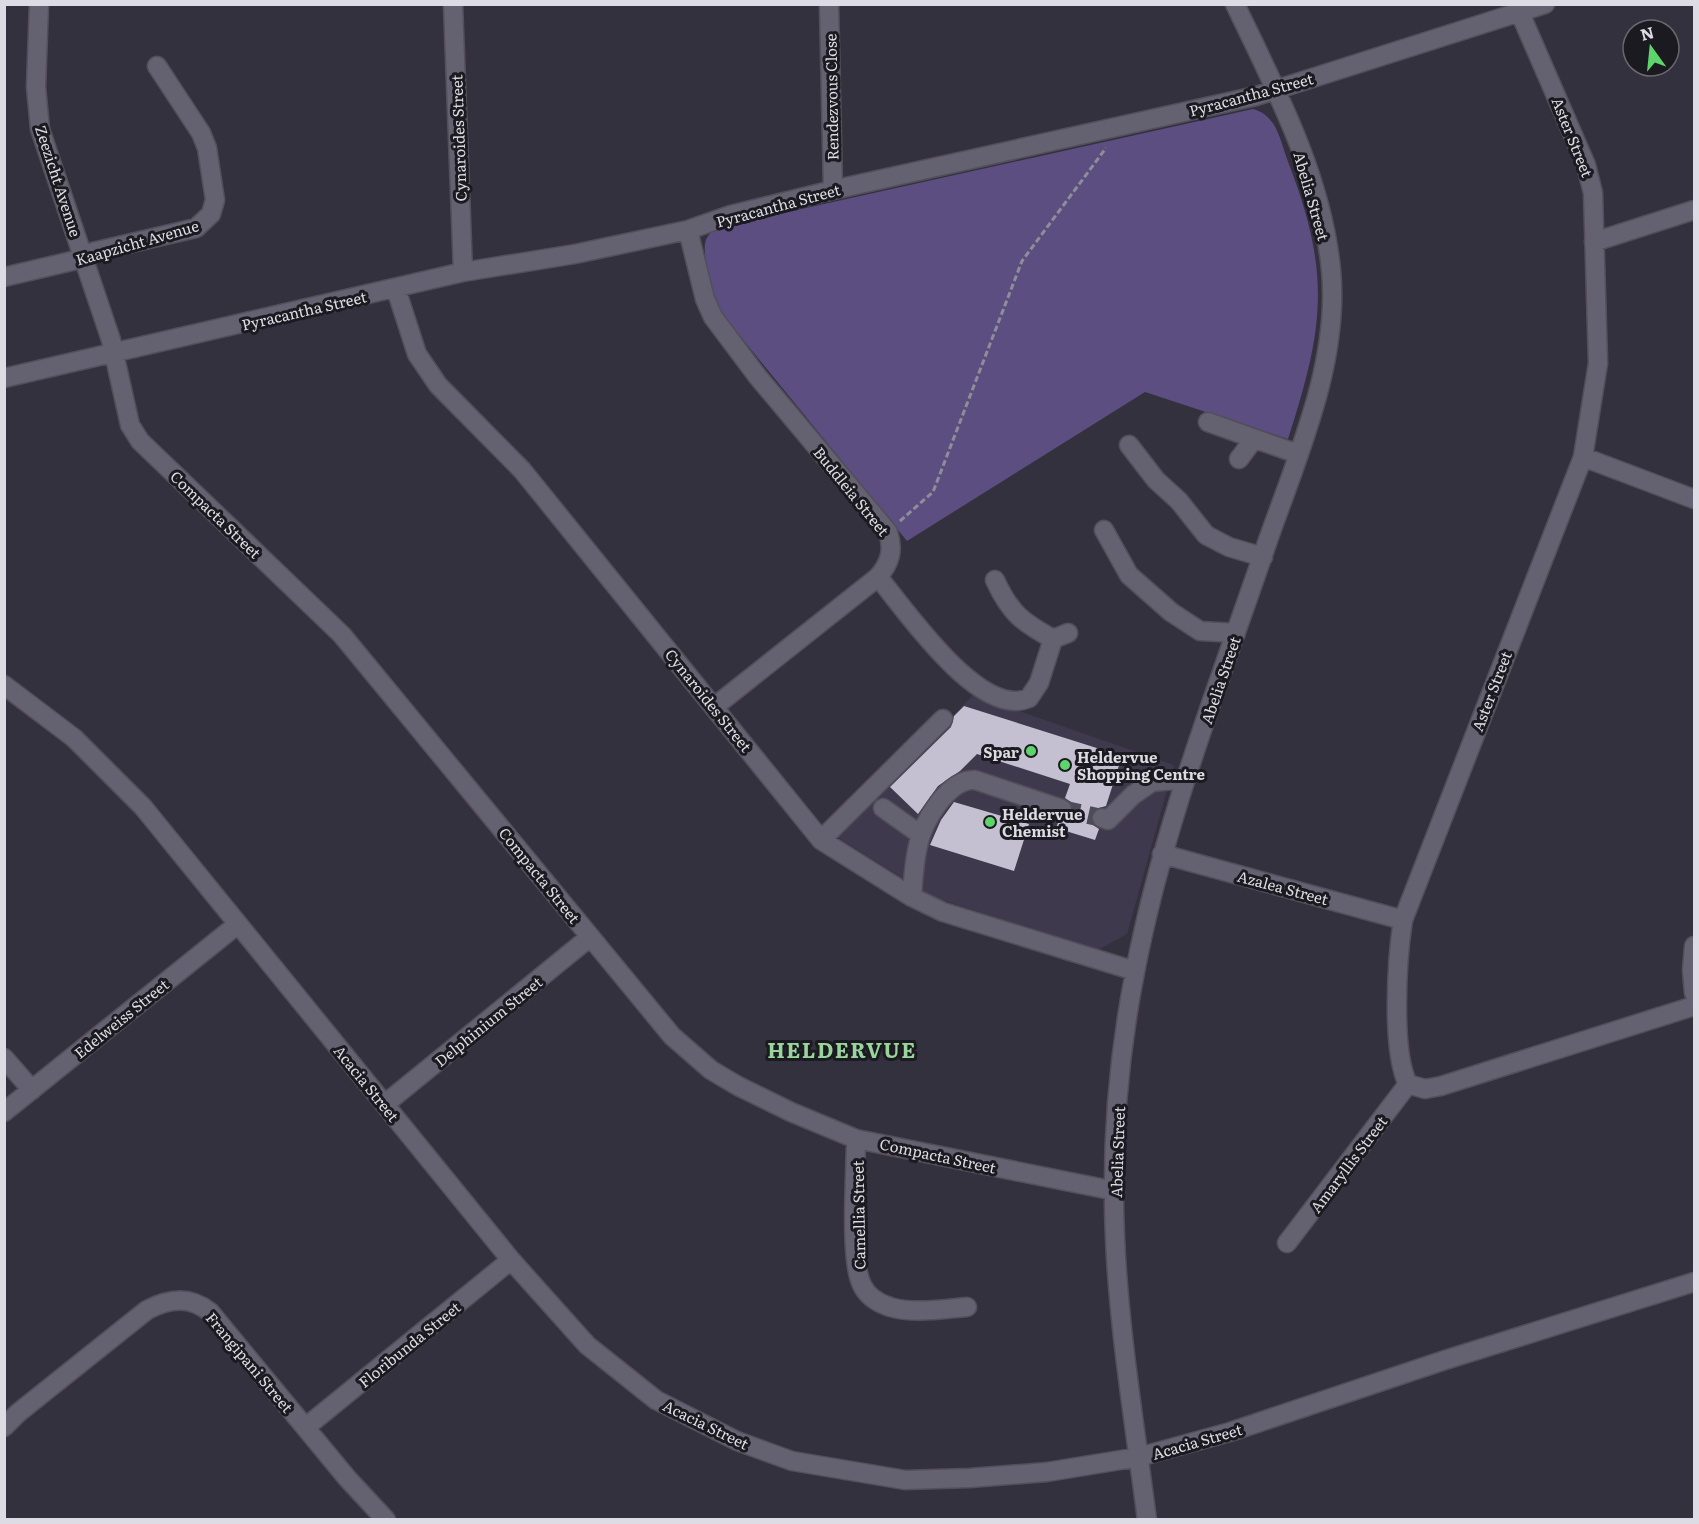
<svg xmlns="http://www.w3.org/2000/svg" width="1699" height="1524" font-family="Literata,serif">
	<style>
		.built { fill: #3e394d }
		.green { fill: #5c4e80 }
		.building { fill: #c4c0d1 }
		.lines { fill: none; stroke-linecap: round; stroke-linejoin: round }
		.minor-tunnel { stroke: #4d4b57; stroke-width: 18; stroke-dasharray: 18 9; stroke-linecap: butt }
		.minor-casing { stroke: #524f5a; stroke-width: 21 }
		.path { stroke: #8f8d97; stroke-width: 3; stroke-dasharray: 6 3; stroke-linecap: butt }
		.minor { stroke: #646170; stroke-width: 18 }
		.poi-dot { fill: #5ed56c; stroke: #1b1a20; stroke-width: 2 }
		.labels { text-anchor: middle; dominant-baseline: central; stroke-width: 6; stroke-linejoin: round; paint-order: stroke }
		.street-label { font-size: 15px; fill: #dddce4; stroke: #1b1a20 }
		.poi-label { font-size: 15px; font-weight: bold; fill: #dddce4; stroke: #1b1a20; text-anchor: start }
		.district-label { font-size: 21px; font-weight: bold; letter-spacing: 1.5px; fill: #99d49c; stroke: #1b1a20 }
	</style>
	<rect width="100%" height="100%" fill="#34313e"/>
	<path class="built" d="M973 695 1174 765 1127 934 1098 950 933 897 837 837Z"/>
	<path class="green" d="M1253 109C1276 115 1280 139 1287 159 1331 272 1325 325 1288 439L1145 392 907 541 722 314C714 301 703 260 705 244 706 236 712 230 720 227Z"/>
	<path class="building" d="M964 706 1122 756 1106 806 1095 809 1091 815 1093 825 1099 829 1095 840 1056 828 1059 820 1069 818 1073 812 1071 802 1065 798 1070 784 977 754 960 771 938 786 918 814 890 787 951 727 954 716Z
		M954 802 1029 824 1014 871 930 845 941 820Z"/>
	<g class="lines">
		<path class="minor-tunnel" d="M1062 809 1102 818"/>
		<g class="minor-casing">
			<path id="minor" d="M39 4 36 87 40 129 111 340 130 425 140 441 342 635 672 1036 711 1070 738 1086 791 1112 856 1139 1115 1191
				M453 4 463 272
				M829 4 833 190
				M1520 13 1586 165 1593 193 1598 363 1583 457 1403 920C1397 958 1391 1051 1408 1084L1425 1089 1441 1086 1694 1006
				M688 230 705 299 713 317 758 377 888 532C894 550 890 563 878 577L714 707
				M1594 242 1694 210
				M4 277 72 261 93 252 196 228 211 214 215 200 207 148 201 133 157 66
				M396 289 417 354 438 385 522 470 821 840 912 897 943 912 1135 971
				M4 378 463 272 575 254 688 230 731 215 833 190 1256 96 1545 4
				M1208 422 1298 454
				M1129 445 1156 480 1179 501 1206 535 1229 547 1263 557
				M1583 457 1694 499
				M1239 459 1254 439
				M1104 530 1129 575 1171 612 1200 631 1236 633
				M878 577C906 610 980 720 1029 698L1039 683 1053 639 1068 633
				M995 580C1010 613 1022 622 1053 639
				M4 685 74 738 143 807 511 1260 587 1345 656 1400 737 1441 792 1461 905 1480 970 1478 1047 1472 1139 1457 1230 1432 1445 1360 1694 1282
				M883 808 921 835
				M1102 818 1108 820 1133 795 1152 782 1186 779
				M821 840 943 719
				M1162 854 1403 920
				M912 897C913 880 914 862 918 846 922 822 949 778 975 780L1062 809
				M1694 946 1692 970 1694 993
				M4 1058 32 1090
				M385 1104 590 937
				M4 1112 238 924
				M856 1139C856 1171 849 1260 862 1285 867 1296 878 1303 890 1307 914 1314 942 1309 967 1307
				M1287 1243 1408 1084
				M4 1427 18 1413 147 1310C170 1298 190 1296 210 1312L347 1478 386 1520
				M306 1427 511 1260
				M1147 1520C1135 1426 1119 1332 1115 1238 1111 1150 1118 1058 1135 972 1163 825 1219 684 1267 543 1297 457 1340 362 1331 270 1322 176 1275 88 1235 4"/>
		</g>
		<path class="path" d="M900 521 933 492 1022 261 1106 148"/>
		<use href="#minor" class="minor"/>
	</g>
	<g class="poi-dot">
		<circle cx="1031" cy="751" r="6"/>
		<circle cx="1065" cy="765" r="6"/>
		<circle cx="990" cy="822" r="6"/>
	</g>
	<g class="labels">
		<g class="street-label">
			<text transform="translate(1251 94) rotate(-15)">Pyracantha Street</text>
			<text transform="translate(831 97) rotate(-91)">Rendezvous Close</text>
			<text transform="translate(1573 137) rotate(68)">Aster Street</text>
			<text transform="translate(458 138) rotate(-92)">Cynaroides Street</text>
			<text transform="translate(59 181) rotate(72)">Zeezicht Avenue</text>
			<text transform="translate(1312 196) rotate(74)">Abelia Street</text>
			<text transform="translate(778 205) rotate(-15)">Pyracantha Street</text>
			<text transform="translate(137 242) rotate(-16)">Kaapzicht Avenue</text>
			<text transform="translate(304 310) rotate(-13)">Pyracantha Street</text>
			<text transform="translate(852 491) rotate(51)">Buddleia Street</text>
			<text transform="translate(216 514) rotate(44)">Compacta Street</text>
			<text transform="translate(1220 680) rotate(-71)">Abelia Street</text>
			<text transform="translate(1491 691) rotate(-69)">Aster Street</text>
			<text transform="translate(709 700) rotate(51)">Cynaroides Street</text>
			<text transform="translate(540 875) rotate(51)">Compacta Street</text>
			<text transform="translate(1283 887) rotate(15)">Azalea Street</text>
			<text transform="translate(121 1018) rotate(-39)">Edelweiss Street</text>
			<text transform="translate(488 1021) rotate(-39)">Delphinium Street</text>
			<text transform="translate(367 1083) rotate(51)">Acacia Street</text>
			<text transform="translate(1117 1152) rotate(-88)">Abelia Street</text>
			<text transform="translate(938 1155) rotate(12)">Compacta Street</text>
			<text transform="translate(1348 1164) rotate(-53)">Amaryllis Street</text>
			<text transform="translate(858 1215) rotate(-91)">Camellia Street</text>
			<text transform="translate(409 1344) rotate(-39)">Floribunda Street</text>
			<text transform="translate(250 1362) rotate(50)">Frangipani Street</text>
			<text transform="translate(706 1424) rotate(26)">Acacia Street</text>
			<text transform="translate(1197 1441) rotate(-16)">Acacia Street</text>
		</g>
		<g class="poi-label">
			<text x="1019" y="751" text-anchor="end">Spar</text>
			<text x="1077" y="756">Heldervue<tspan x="1077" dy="17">Shopping Centre</tspan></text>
			<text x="1002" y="813">Heldervue<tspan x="1002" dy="17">Chemist</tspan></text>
		</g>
		<g class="district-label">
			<text x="842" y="1048">HELDERVUE</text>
		</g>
	</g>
	<rect width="1699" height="1524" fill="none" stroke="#dddce4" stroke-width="12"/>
	<g transform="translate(1651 48) rotate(345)"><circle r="28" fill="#1b1a20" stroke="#69686e" stroke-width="1.5"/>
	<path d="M0-4.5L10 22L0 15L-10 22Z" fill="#5ed56c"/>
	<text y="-9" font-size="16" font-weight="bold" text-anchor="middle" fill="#dddce4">N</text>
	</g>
</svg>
